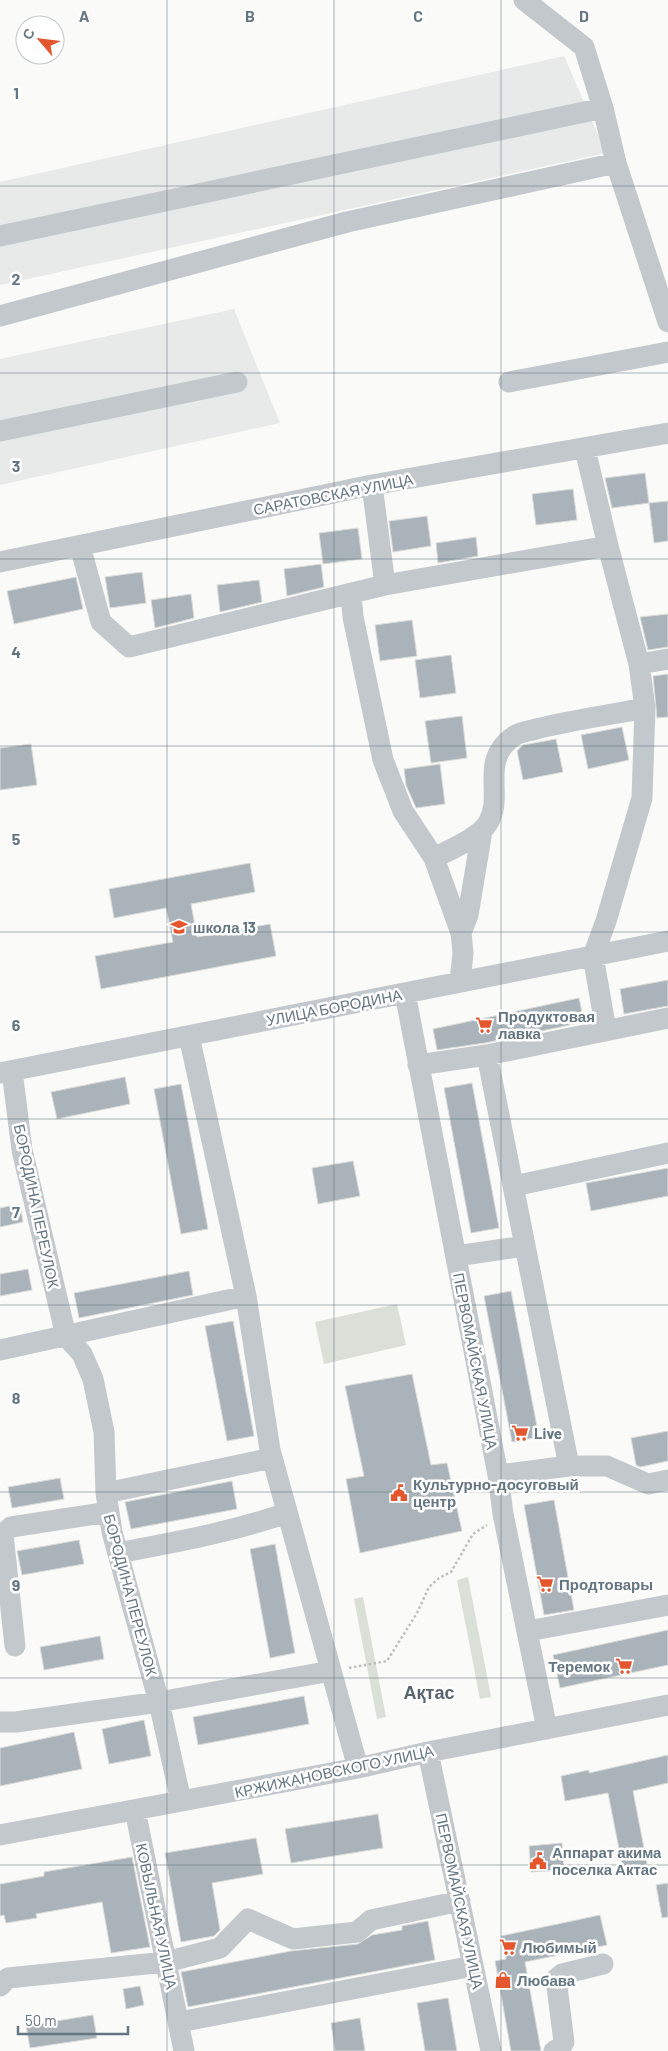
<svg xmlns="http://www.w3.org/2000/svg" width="668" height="2051" font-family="Barlow,sans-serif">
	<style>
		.built { fill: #e8e9e9 }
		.green { fill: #dadfd7 }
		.building { fill: #aab3b9; stroke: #dcdcda }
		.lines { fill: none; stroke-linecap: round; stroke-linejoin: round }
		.path { stroke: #bbbfc2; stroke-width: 2.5; stroke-dasharray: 2.5 2.5; stroke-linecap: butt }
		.minor { stroke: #c3c8cc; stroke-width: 21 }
		.grid { fill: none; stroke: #657683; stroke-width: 1; stroke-opacity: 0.55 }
		.labels { text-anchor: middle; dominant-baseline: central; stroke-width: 5; stroke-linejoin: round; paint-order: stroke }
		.street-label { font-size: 15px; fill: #657683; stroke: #fff }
		.poi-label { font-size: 15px; font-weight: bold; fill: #657683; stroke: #fff; text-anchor: start }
		.quarter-label { font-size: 18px; font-weight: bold; fill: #57646e; stroke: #fff }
		.grid-label { font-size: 16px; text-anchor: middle; font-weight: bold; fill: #657683; stroke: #fff; stroke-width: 5; stroke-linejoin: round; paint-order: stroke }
	</style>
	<rect width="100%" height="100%" fill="#fafaf8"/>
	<path class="built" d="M564 56 606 153 0 285V182Z
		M234 309 280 423 0 485V359Z"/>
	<path class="green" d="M397 1304 406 1345 324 1364 315 1322Z
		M468 1577 491 1697 480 1699 457 1580Z
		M363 1597 386 1717 377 1719 354 1599Z"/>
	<path class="building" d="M645 473 649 503 612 508 605 478Z
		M573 489 577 520 536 525 532 494Z
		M668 501V541L654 543 649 503Z
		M427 516 431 546 393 552 389 521Z
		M358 528 362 559 323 564 319 533Z
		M476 537 478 556 438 563 436 543Z
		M321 564 324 587 287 596 284 569Z
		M142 572 146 603 110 608 105 577Z
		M76 577 83 609 14 624 7 591Z
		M259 580 262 602 220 612 217 585Z
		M191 594 194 618 155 628 151 600Z
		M668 614V647L648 650 640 617Z
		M412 620 417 656 380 661 375 625Z
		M451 655 456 693 420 698 415 660Z
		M668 674V717L657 718 653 676Z
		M462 716 467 758 431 763 425 721Z
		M622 727 629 760 588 769 581 735Z
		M556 739 563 772 523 780 517 751 523 745Z
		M31 744 37 785 0 790V748Z
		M440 764 445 804 416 808 406 785 404 769Z
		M250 863 255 892 191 904 197 937 270 924 276 956 101 989 95 956 173 942 166 908 114 918 109 889Z
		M668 980V1006L624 1014 620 989Z
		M579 998 584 1022 485 1043 437 1050 433 1029Z
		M125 1077 130 1104 57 1119 51 1092Z
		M472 1083 499 1228 471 1233 444 1088Z
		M181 1084 208 1229 181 1234 154 1089Z
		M353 1161 360 1196 318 1204 312 1168Z
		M668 1168V1196L591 1211 586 1183Z
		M20 1204 23 1222 0 1227V1208Z
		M28 1269 32 1290 0 1296V1274Z
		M189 1271 193 1295 79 1318 74 1293Z
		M511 1291 539 1437 512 1442 484 1296Z
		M233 1321 254 1436 227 1441 205 1326Z
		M412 1374 431 1465 447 1463 462 1531 360 1553 346 1479 364 1476 345 1386Z
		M668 1431V1461L640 1467 636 1465 631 1438Z
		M60 1478 64 1499 12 1508 8 1487Z
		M232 1481 237 1509 131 1529 125 1502Z
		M554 1500 574 1610 544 1615 524 1505Z
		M79 1540 84 1564 22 1575 17 1551Z
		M275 1544 295 1653 270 1658 250 1549Z
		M668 1630V1665L560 1688 553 1655Z
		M100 1636 104 1659 44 1670 40 1647Z
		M304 1696 309 1724 198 1745 193 1717Z
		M144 1720 151 1756 109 1764 102 1729Z
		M74 1732 82 1769 0 1786V1748Z
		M668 1755V1783L633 1791 648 1869 624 1874 608 1793 565 1801 561 1776 589 1770V1773Z
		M378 1814 383 1848 291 1863 285 1829Z
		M256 1838 263 1874 212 1883 220 1930 214 1936 181 1942 165 1853Z
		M562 1843 564 1870 531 1872 529 1846Z
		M132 1857 150 1947 111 1953 102 1902 36 1914 37 1918 6 1923 4 1915 0 1916V1884L44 1876V1872Z
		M668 1883V1917L662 1918 656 1885Z
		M600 1915 607 1945 525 1962 541 2051H511L495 1961 506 1959 501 1936Z
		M428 1921 435 1960 188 2007 181 1972 291 1951 358 1944 372 1935 402 1930V1926Z
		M140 1986 144 2005 126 2009 123 1989Z
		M448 1998 457 2051H425L417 2003Z
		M93 2015 97 2038 30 2048 26 2026Z
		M360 2018 365 2051H335L331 2023Z"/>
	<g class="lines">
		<path class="path" d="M349 1668 387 1661 417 1613 429 1587 439 1578 451 1572 473 1534 487 1525"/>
		<path class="minor" d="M524 0 584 47 603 108
			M0 236 603 108 616 163
			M0 316 347 222 616 163 668 322
			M509 382 668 352
			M0 431 237 382
			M585 449 608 546 639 664 668 659
			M372 485 385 585
			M80 546 101 622 129 647 385 585 608 546
			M0 562 372 485 668 433
			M351 594 353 617 383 760 403 811 434 858 461 933 463 953 460 982
			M434 858C449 850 479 838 488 823 505 795 478 761 514 736 520 732 530 731 536 729 572 720 609 715 645 708
			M461 933 468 915 482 831
			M405 993 498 1475 503 1514 547 1729
			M606 1030 593 956 606 921 642 798 645 708 639 664
			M189 1036 246 1296 270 1450 358 1768
			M487 1055 569 1466H607L648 1484 668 1480
			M418 1065 487 1055 668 1018
			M12 1071 22 1150 66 1336 82 1354 93 1379 104 1432 106 1493 112 1532 159 1702 181 1801
			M0 1073 668 941
			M514 1186 668 1153
			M456 1256 524 1246
			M0 1350 246 1296
			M498 1475 569 1466
			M106 1493 272 1458
			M118 1553C175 1542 232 1532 287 1513
			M528 1631 668 1605
			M15 1646 3 1534 11 1527 109 1512
			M0 1722H16L159 1702 331 1671
			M428 1752 491 2051
			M135 1810 184 2051
			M0 1835 358 1768 428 1752 668 1705
			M0 1986 8 1978 166 1962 220 1948 248 1919 293 1939 357 1932 371 1920 460 1901
			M179 2022 473 1966
			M554 2051 561 2047 564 2042 556 1979 562 1974 603 1964"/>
	</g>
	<path class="grid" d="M167 0V2051M334 0V2051M501 0V2051M0 186H668M0 373H668M0 559H668M0 746H668M0 932H668M0 1119H668M0 1305H668M0 1492H668M0 1678H668M0 1865H668"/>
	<defs>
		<g id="school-bare" transform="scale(1.35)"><path d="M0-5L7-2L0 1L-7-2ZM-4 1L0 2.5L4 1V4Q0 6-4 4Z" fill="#e4572e" stroke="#fff" stroke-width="2.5" paint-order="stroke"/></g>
		<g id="supermarket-bare" transform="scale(1.35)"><path d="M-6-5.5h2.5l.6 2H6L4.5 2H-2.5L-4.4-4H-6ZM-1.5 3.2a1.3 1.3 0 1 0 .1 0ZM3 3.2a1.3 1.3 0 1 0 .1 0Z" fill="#e4572e" stroke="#fff" stroke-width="2.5" paint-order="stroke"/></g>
		<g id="civic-bare" transform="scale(1.35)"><path d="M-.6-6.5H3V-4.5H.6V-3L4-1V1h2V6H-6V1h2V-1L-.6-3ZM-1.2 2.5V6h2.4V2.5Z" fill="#e4572e" stroke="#fff" stroke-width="2.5" paint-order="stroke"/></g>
		<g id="shop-bare" transform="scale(1.35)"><path d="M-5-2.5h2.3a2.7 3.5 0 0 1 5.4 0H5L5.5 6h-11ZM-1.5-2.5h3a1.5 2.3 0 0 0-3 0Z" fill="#e4572e" stroke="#fff" stroke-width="2.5" paint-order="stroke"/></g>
	</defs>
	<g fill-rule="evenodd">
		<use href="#school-bare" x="179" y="927"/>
		<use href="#supermarket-bare" x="484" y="1025"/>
		<use href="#supermarket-bare" x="520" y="1433"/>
		<use href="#civic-bare" x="399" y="1493"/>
		<use href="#supermarket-bare" x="545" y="1584"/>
		<use href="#supermarket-bare" x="624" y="1666"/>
		<use href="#civic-bare" x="538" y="1861"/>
		<use href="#supermarket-bare" x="508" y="1947"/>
		<use href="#shop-bare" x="503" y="1980"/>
	</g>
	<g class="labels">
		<g class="street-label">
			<text transform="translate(333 494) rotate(-11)">САРАТОВСКАЯ УЛИЦА</text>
			<text transform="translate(334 1007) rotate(-11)">УЛИЦА БОРОДИНА</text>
			<text transform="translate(37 1206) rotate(78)">БОРОДИНА ПЕРЕУЛОК</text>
			<text transform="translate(476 1361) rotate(79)">ПЕРВОМАЙСКАЯ УЛИЦА</text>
			<text transform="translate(131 1595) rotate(75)">БОРОДИНА ПЕРЕУЛОК</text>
			<text transform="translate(334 1771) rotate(-12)">КРЖИЖАНОВСКОГО УЛИЦА</text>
			<text transform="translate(460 1901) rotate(78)">ПЕРВОМАЙСКАЯ УЛИЦА</text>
			<text transform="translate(157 1916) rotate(78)">КОВЫЛЬНАЯ УЛИЦА</text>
		</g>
		<g class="poi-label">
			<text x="193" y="927">школа 13</text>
			<text x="498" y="1016">Продуктовая<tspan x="498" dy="17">лавка</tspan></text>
			<text x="534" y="1433">Live</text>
			<text x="413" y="1484">Культурно-досуговый<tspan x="413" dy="17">центр</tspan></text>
			<text x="559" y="1584">Продтовары</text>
			<text x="610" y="1666" text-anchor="end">Теремок</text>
			<text x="552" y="1852">Аппарат акима<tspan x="552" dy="17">поселка Актас</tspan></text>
			<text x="522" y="1947">Любимый</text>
			<text x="517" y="1980">Любава</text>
		</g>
		<g class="quarter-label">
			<text x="429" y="1692">Ақтас</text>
		</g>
	</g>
	<g class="grid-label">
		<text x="84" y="22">A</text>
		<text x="250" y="22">B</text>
		<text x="418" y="22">C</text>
		<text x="584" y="22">D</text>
		<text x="16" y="99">1</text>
		<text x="16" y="285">2</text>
		<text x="16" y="472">3</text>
		<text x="16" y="658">4</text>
		<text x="16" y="845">5</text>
		<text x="16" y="1031">6</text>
		<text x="16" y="1218">7</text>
		<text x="16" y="1404">8</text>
		<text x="16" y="1591">9</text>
	</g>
	<g transform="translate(40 40) rotate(298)"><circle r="24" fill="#ffffff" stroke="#c1c8cd"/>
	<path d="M0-4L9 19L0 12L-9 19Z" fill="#e4572e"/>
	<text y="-8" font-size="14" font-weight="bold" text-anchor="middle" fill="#657683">С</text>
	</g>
	<path d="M18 2026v8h110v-8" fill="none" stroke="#657683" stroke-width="2.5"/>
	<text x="25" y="2026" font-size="15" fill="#657683" stroke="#ffffff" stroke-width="4" paint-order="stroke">50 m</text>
</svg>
